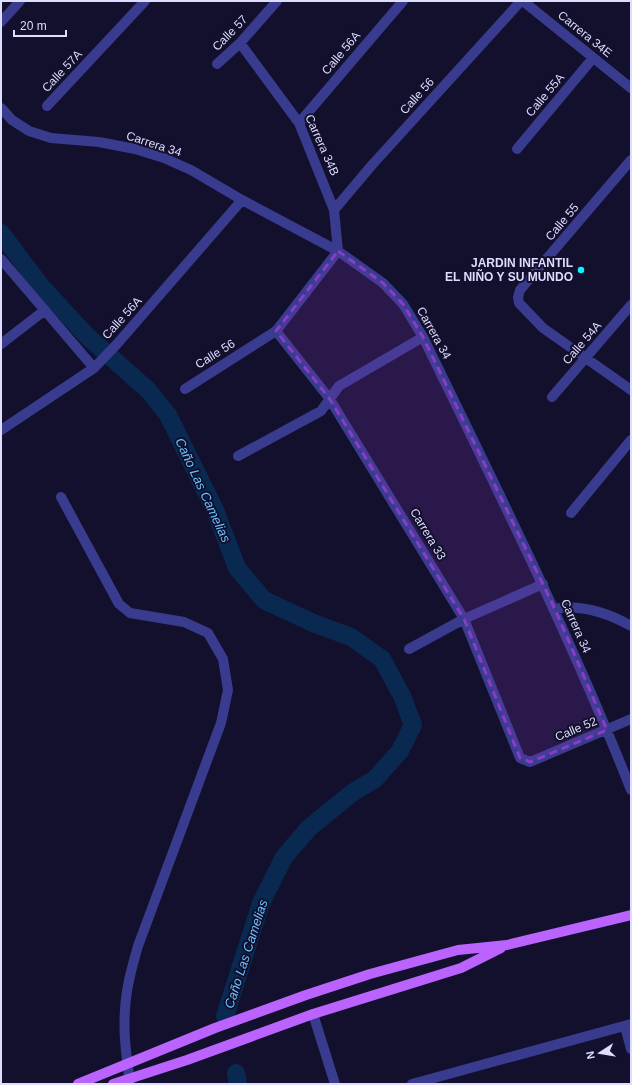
<svg xmlns="http://www.w3.org/2000/svg" width="632" height="1085" font-family="Helvetica,sans-serif">
	<style>
		.lines { fill: none; stroke-linecap: round; stroke-linejoin: round }
		.canal { stroke: #0a2951; stroke-width: 18 }
		.minor { stroke: #393b8e; stroke-width: 10 }
		.major { stroke: #bb63ff; stroke-width: 10 }
		.marked { fill: #853ec5; fill-opacity: 0.2; stroke: #853ec5; stroke-width: 3; stroke-dasharray: 8 5; stroke-linejoin: round }
		.poi-dot { fill: #08f5ff; stroke: #13102d; stroke-width: 1.5 }
		.labels { text-anchor: middle; dominant-baseline: central; stroke-width: 4; stroke-linejoin: round; paint-order: stroke }
		.street-label { font-size: 12px; fill: #dedcff; stroke: #13102d }
		.poi-label { font-size: 12px; font-weight: bold; fill: #dedcff; stroke: #13102d; text-anchor: end }
		.water-label { font-size: 13px; font-style: italic; fill: #6ac3ff; stroke: #13102d }
	</style>
	<rect width="100%" height="100%" fill="#13102d"/>
	<g class="lines">
		<path class="canal" d="M1 233 40 285 88 337 148 390 168 415 215 510 237 568 264 600 313 623 351 637 382 659 402 696 413 725 400 751 375 779 352 793 309 828 284 857 261 903 225 1016
			M236 1073 238 1084"/>
		<path class="minor" d="M523 1 631 88
			M1 22 20 1
			M217 64 240 43 277 1
			M47 106 145 1
			M1 108 12 120 29 131 51 138 99 142 135 149 164 158 191 170 242 200 338 251 383 283 403 304 423 337C496 487 570 635 631 790
			M299 123 403 1
			M517 149 593 58
			M631 160 520 290 518 297 519 303 543 328 631 390
			M334 210 372 165 521 1
			M1 259 94 368
			M276 331 329 398 464 619 520 758 530 762 631 719
			M1 344 45 310
			M185 389 276 331 338 251 334 210 299 123 240 43
			M552 397 631 305
			M1 430 94 368 117 344 242 200
			M238 456 321 411 339 386 423 337
			M61 497 119 604 130 613 184 622 208 633 223 659 228 690 221 723 138 946C132 967 126 988 125 1010 123 1035 127 1059 130 1084
			M571 513 631 440
			M555 609C582 604 608 613 631 626
			M409 649 464 619 543 584
			M313 1014 335 1084
			M625 1026 631 1049
			M412 1084 631 1024"/>
		<path class="major" d="M78 1084 215 1028 306 995 370 974 458 950 507 945 631 915
			M113 1084 187 1060 313 1014 461 968 501 948"/>
	</g>
	<path class="marked" d="M338 251 383 283 403 304 423 337 555 609 607 730 530 762 520 758 464 619 329 398 276 331Z"/>
	<circle class="poi-dot" cx="581" cy="270" r="4"/>
	<g class="labels">
		<g class="street-label">
			<text transform="translate(230 33) rotate(-46)">Calle 57</text>
			<text transform="translate(585 34) rotate(39)">Carrera 34E</text>
			<text transform="translate(341 53) rotate(-50)">Calle 56A</text>
			<text transform="translate(62 71) rotate(-47)">Calle 57A</text>
			<text transform="translate(545 95) rotate(-50)">Calle 55A</text>
			<text transform="translate(417 96) rotate(-48)">Calle 56</text>
			<text transform="translate(154 144) rotate(18)">Carrera 34</text>
			<text transform="translate(322 145) rotate(66)">Carrera 34B</text>
			<text transform="translate(562 222) rotate(-50)">Calle 55</text>
			<text transform="translate(122 318) rotate(-48)">Calle 56A</text>
			<text transform="translate(434 333) rotate(61)">Carrera 34</text>
			<text transform="translate(582 343) rotate(-49)">Calle 54A</text>
			<text transform="translate(215 354) rotate(-32)">Calle 56</text>
			<text transform="translate(428 534) rotate(59)">Carrera 33</text>
			<text transform="translate(576 626) rotate(66)">Carrera 34</text>
			<text transform="translate(576 729) rotate(-23)">Calle 52</text>
		</g>
		<g class="poi-label">
			<text x="573" y="263">JARDIN INFANTIL<tspan x="573" dy="14">EL NIÑO Y SU MUNDO</tspan></text>
		</g>
		<g class="water-label">
			<text transform="translate(203 490) rotate(65)">Caño Las Camelias</text>
			<text transform="translate(246 954) rotate(-72)">Caño Las Camelias</text>
		</g>
	</g>
	<rect width="632" height="1085" fill="none" stroke="#dedcff" stroke-width="4"/>
	<g transform="translate(600 1053) rotate(258)" stroke="#13102d" stroke-width="3" paint-order="stroke">
	<path d="M0-3L7 15L0 10L-7 15Z" fill="#dedcff"/>
	<text y="-6" font-size="11" font-weight="bold" text-anchor="middle" fill="#dedcff">N</text>
	</g>
	<path d="M14 30v6h52v-6" fill="none" stroke="#dedcff" stroke-width="2"/>
	<text x="20" y="30" font-size="12" fill="#dedcff" stroke="#13102d" stroke-width="3" paint-order="stroke">20 m</text>
</svg>
